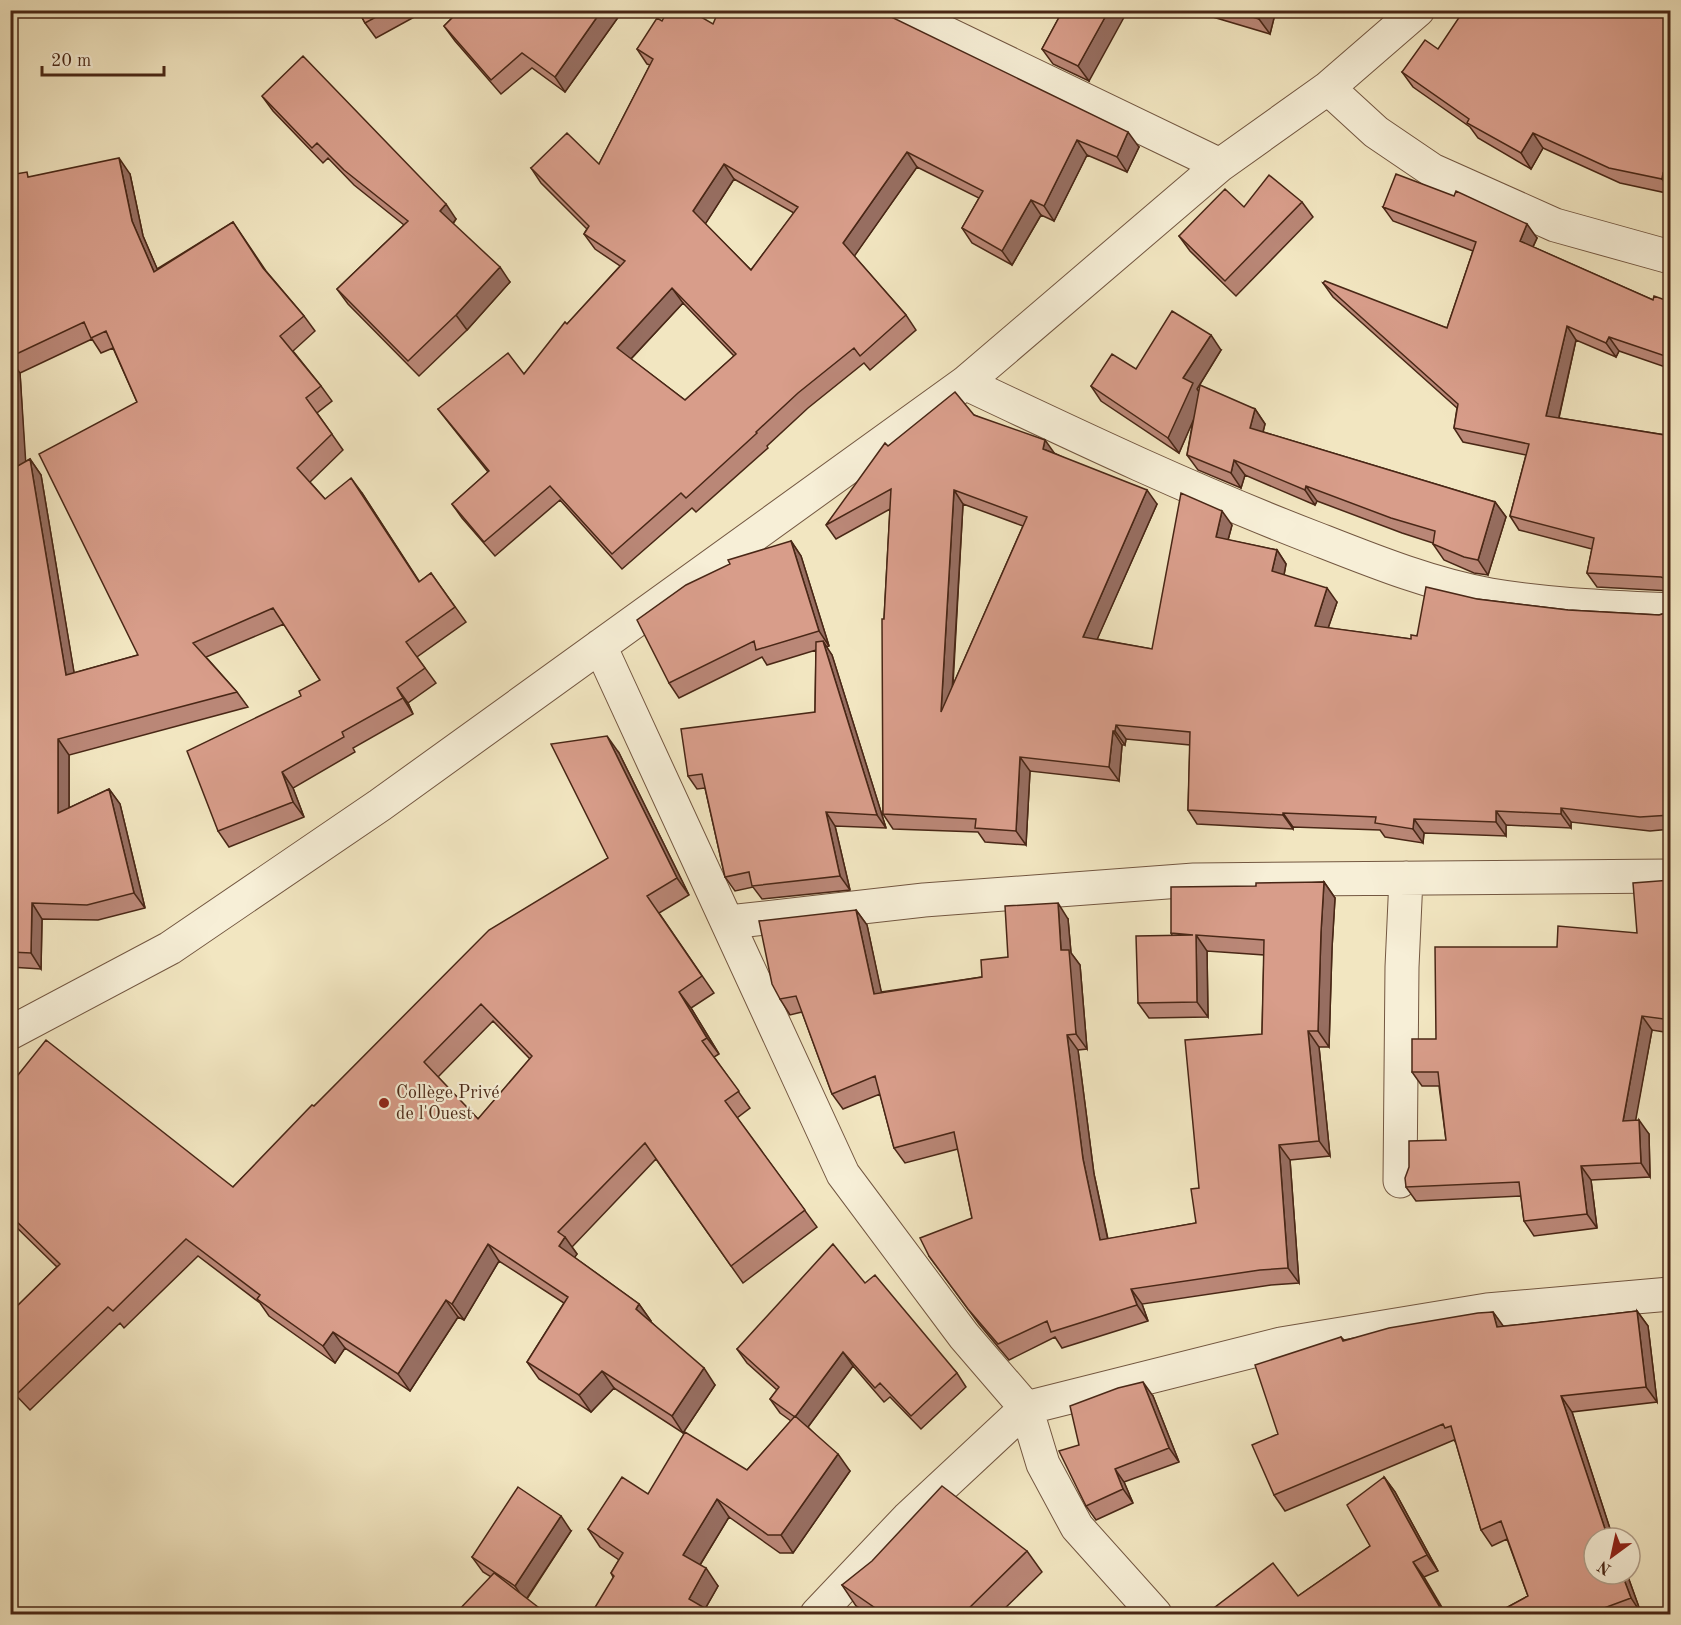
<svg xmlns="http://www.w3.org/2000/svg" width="1681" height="1625" font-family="'Old Standard TT',serif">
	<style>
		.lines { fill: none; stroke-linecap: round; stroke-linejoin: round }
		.minor-casing { stroke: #735741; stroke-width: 35 }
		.minor { stroke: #f7efd7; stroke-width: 33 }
		.wall { fill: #ba8777; stroke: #492716; stroke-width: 1.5; fill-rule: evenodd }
		.shaded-wall { fill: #976e61; stroke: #492716; stroke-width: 1.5 }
		.building { fill: #d89d8a; stroke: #492716; stroke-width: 1.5; fill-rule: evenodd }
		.poi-dot { fill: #8f2418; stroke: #f7efd7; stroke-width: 2 }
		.labels { text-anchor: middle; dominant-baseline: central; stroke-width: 4.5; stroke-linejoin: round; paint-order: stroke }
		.poi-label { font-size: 18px; fill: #492716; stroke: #f7efd7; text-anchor: start }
	</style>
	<rect width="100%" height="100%" fill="#f2e6c1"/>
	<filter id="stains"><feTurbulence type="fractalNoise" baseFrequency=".00333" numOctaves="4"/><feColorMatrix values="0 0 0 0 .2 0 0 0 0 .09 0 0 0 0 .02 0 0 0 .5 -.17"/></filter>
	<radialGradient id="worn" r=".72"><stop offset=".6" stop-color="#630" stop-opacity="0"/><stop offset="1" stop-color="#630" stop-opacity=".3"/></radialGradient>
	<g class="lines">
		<g class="minor-casing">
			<path id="minor" d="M898 10 1220 165
				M1328 88 1376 132 1432 170 1555 225 1670 257
				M965 383C1081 438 1197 493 1317 539 1373 561 1430 584 1490 595 1549 605 1610 607 1670 610
				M600 646 843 1174 964 1336 1026 1408 1281 1344 1487 1310 1670 1294
				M729 922 924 900 1194 880 1670 876
				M10 1033 170 948 380 805 965 383 1220 165 1328 88 1418 10
				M1400 1181 1402 967 1406 878
				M817 1614 908 1518 1026 1408 1043 1464 1077 1527 1155 1614"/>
		</g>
		<use href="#minor" class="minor"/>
	</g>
	<path class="wall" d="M358 10H427L376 38 365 23Z
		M460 10H615L619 16 565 92 532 68 501 94 455 41 444 26Z
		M1063 10 1089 81 1053 64 1042 49Z
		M1208 10H1276L1270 34 1213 17Z
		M1671 10V194L1620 183 1543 148 1531 169 1478 138 1470 127 1413 87 1402 72Z
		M662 21 713 24 1139 147 1127 172 1087 155 1054 221 1041 215 1012 265 972 243 962 228 979 198 917 167 854 256 906 315 916 330 870 370 864 363 808 408 767 446 768 448 696 512 692 508 622 569 560 500 495 556 462 518 452 504 488 472 449 423 438 409 524 374 567 324 620 266 595 249 584 234 587 229 541 183 531 168 599 164 650 65 647 64 637 49ZM734 179 794 213 751 270 705 224ZM683 303 734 356 685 400 631 359Z
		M262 96 456 219 453 224 510 282 467 330 419 376 348 304 337 289 404 225 354 185 328 158 323 163 273 111Z
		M130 174 143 236 157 269 233 222 266 271 304 316 315 331 293 351 321 386 332 401 317 413 343 450 310 482 325 499 362 493 419 582 431 573 466 622 417 657 436 683 408 703 413 714 353 748 355 752 293 788 304 817 229 847 218 831 301 696 320 680 284 624 206 657 237 692 248 707 69 755V808L109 789 120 804 145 908 98 920 42 919 41 969 10 967V175L30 177ZM92 339 101 353 113 348 137 402 138 655 74 673 41 475 30 459 25 462 20 373Z
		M1302 202 1313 217 1236 296 1190 251 1179 236 1244 207Z
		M1383 207 1537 238 1533 247 1653 300 1671 302V369L1619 351 1616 357 1576 340 1559 418 1671 436V591L1597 587 1587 573 1592 549 1519 530 1510 516 1526 455 1463 442 1454 428 1457 408 1333 297 1323 283 1447 328 1473 251 1393 221Z
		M1221 350 1197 389 1199 391 1255 409 1265 424 1263 432 1495 502 1506 517 1488 575 1474 573 1444 560 1433 544V543L1402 533 1317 501 1315 505 1245 475 1241 488 1198 470 1187 455 1193 420 1179 453 1101 401 1091 386 1136 369Z
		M974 415 1054 453 1157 504 1097 639 1152 649 1232 525 1228 540 1277 550 1286 564 1284 575 1337 602 1328 628 1411 639 1477 599 1568 610 1659 615 1669 612 1671 611V829L1650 831 1571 822V828L1506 825V836L1424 833 1423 843 1385 837 1380 830 1293 827V829L1197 824 1188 810 1190 745 1126 739 1125 745H1122L1119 781 1030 771 1026 845 985 842 978 832 893 829 883 814 884 619 890 509 836 539 826 525 888 446ZM963 504 1023 526 953 685Z
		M791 541 801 556 829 646 826 647 832 655 886 828 835 826 850 890 762 899 753 887 735 891 725 877 705 788 697 789 688 776 815 712 816 650 767 665 762 657 679 698 669 683Z
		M619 753 689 895 659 913 714 993 691 1008 719 1054 714 1057 750 1108 737 1118 817 1227 743 1283 656 1159 572 1247 577 1254 574 1257 639 1304 651 1321V1322L715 1385 683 1433 614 1388 591 1412 539 1379 527 1362 564 1303 499 1261 464 1320 458 1317 410 1391 345 1348 335 1363 269 1316 260 1303 198 1256 124 1328 120 1323 30 1410 10 1389V1313L57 1267 10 1221V1085L233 1187 314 1106 608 858ZM493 1021 530 1059 478 1119 438 1077Z
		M1671 880V1033L1652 1030 1635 1120 1649 1134 1650 1177 1591 1180 1597 1228 1534 1236 1524 1221 1521 1196 1416 1201 1406 1187 1446 1140 1439 1086H1422L1412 1072 1436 1039 1557 947 1637 933Z
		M1324 882 1335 898 1332 948 1329 1047H1319L1330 1156 1290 1160 1299 1283 1271 1285 1142 1304 1148 1321 1062 1348 1055 1337 1009 1360 979 1324 929 1256 972 1218 958 1149 905 1163 894 1148 880 1094 843 1109 832 1094 802 1012 790 1015 780 999 856 910 867 925 881 992 982 977 1008 957 1068 919 1071 953 1080 965 1087 1049 1078 1050 1094 1174 1108 1239 1196 1223 1199 1188 1262 1034 1264 955 1207 951 1208 1017 1149 1018 1138 1003 1172 935 1171 933 1256 886Z
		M865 1283 957 1373 966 1387 921 1429 890 1397 884 1402 853 1366 808 1427 850 1471 793 1553H780L729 1517 700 1565 718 1586 705 1609 613 1577 611 1573 619 1560 600 1547 588 1529 648 1494 747 1470 791 1421 780 1413 770 1399 777 1390 747 1363 737 1349Z
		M1637 1311 1648 1326 1657 1402 1572 1412 1613 1538H1594V1574H1627L1641 1613 1639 1614H1495L1528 1596 1507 1539 1492 1546 1481 1530 1456 1443 1454 1440 1285 1511 1274 1495 1278 1434 1341 1337 1344 1340 1493 1312 1503 1327Z
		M1153 1396 1179 1462 1124 1482 1133 1503 1096 1520 1086 1506 1079 1445Z
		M1384 1477 1395 1492 1438 1571 1424 1577 1298 1596 1370 1546Z
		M571 1531 527 1599 483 1572 472 1557Z
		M1027 1551 1042 1572 999 1614H869L856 1606 842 1585Z"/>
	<path class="shaded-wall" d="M602 10H615L619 16 565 92 555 77Z
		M1109 10H1128L1089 81 1078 66Z
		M1262 10H1276L1270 34 1259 19Z
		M1128 132 1139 147 1127 172 1117 157Z
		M1533 133 1543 148 1531 169 1521 153Z
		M1077 140 1087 155 1054 221 1044 206Z
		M907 152 917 167 853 258 843 243Z
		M119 158 130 174 143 236 165 287 154 272 132 221Z
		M724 164 734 179 704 226 693 211Z
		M1663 173 1671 184V192L1662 179Z
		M1031 200 1041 215 1012 265 1002 251Z
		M446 204 456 219 450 227 440 211Z
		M1527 224 1537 238 1529 255 1520 241Z
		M500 267 510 282 467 330 456 315Z
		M672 288 683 303 627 363 617 348Z
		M1567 326 1576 340 1556 430 1546 416Z
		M1211 335 1221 350 1197 389 1203 398 1179 453 1168 438 1183 378Z
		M1609 337 1619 351 1616 357 1606 343Z
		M10 359 20 373 27 482 16 467 10 375Z
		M1255 409 1265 424 1260 443 1250 428Z
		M1045 440 1055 454 1043 449Z
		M30 459 41 475 77 690 66 675Z
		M1234 460 1245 475 1241 488 1231 473Z
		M351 478 362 493 430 598 419 582Z
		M1306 486 1317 501 1315 505 1305 490Z
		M954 490 963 504 950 726 941 712Z
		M1147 490 1157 504 1092 651 1083 637Z
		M1495 502 1506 517 1488 575 1478 560Z
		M1222 511 1232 525 1225 551 1216 537Z
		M791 541 801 556 829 646 819 631Z
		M1277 550 1286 564 1282 585 1272 571Z
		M1327 588 1337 602 1324 640 1315 626Z
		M823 641 832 655 886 828 877 815Z
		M397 688 408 703 413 714 403 698Z
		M1116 725 1126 739 1125 745 1115 731Z
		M1113 731 1122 745 1119 781 1109 767Z
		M607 736 619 753 689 895 677 878Z
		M58 739 69 755V829L58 813Z
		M1020 757 1030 771 1026 845 1016 831Z
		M282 772 293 788 304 817 293 802Z
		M109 789 120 804 145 908 134 893Z
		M1561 808 1571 822V828L1561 814Z
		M1496 811 1506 825V836L1496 822Z
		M826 812 835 826 850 890 840 876Z
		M1283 813 1293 827V829L1283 815Z
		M1414 819 1424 833 1423 843 1413 829Z
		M1324 882 1335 898 1332 948 1329 1047 1318 1031 1321 932Z
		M32 903 42 919 41 969 31 953Z
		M1058 903 1068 919 1071 953 1080 965 1087 1049 1076 1034 1061 950Z
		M856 910 867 925 885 1009 874 994Z
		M1196 935 1207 951 1208 1017 1197 1002Z
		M679 992 691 1008 719 1054 707 1038Z
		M1642 1016 1652 1030 1633 1135 1623 1121Z
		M1308 1031 1319 1047 1330 1156 1319 1141Z
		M1067 1035 1078 1050 1094 1174 1111 1255 1100 1240 1083 1159Z
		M1639 1120 1649 1134 1650 1177 1641 1163Z
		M1279 1145 1290 1160 1299 1283 1288 1268Z
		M1581 1166 1591 1180 1597 1228 1587 1214Z
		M565 1237 577 1254 571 1263 559 1246Z
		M488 1244 499 1261 464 1320 452 1304Z
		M1131 1289 1142 1304 1148 1321 1137 1305Z
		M446 1300 458 1317 410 1391 398 1374Z
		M639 1304 651 1321 648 1326 636 1309Z
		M1637 1311 1648 1326 1657 1402 1646 1387Z
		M1493 1312 1504 1327H1497Z
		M333 1332 345 1348 335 1363 323 1346Z
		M843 1352 853 1366 805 1431 795 1417Z
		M704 1368 715 1385 683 1433 672 1416Z
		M602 1371 614 1388 591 1412 579 1395Z
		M1143 1382 1153 1396 1179 1462 1169 1448Z
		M1561 1396 1572 1412 1613 1538H1608Z
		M838 1454 850 1471 793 1553 781 1535Z
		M1115 1469 1124 1482 1133 1503 1123 1489Z
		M1384 1477 1395 1492 1438 1571 1427 1555Z
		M717 1499 729 1517 695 1573 683 1555Z
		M561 1516 571 1531 525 1601 515 1586Z
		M1413 1562 1424 1577 1446 1614H1444Z
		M706 1568 718 1586 702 1614 689 1599Z
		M1622 1574H1627L1641 1613 1631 1598Z"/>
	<path class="building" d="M358 10H389L365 23Z
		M460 10H602L555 77 522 53 491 80 444 26Z
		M668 10H689L713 24 719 10H877L1128 132 1117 157 1077 140 1044 206 1031 200 1002 251 962 228 983 191 907 152 843 243 906 315 860 356 854 348 798 393 756 432 757 433 686 498 681 493 612 554 550 486 484 542 452 504 489 471 438 409 508 353 524 374 565 322 567 324 625 261 584 234 589 226 531 168 567 133 599 164 653 59 637 49 657 18 662 21ZM724 164 798 207 751 270 693 211ZM672 288 736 354 685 400 617 348Z
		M1063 10H1109L1078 66 1042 49Z
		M1230 10H1262L1259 19Z
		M1464 10H1671V175L1663 173 1662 179 1609 168 1533 133 1521 153 1467 123 1469 119 1402 72 1425 40 1438 49Z
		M303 56 446 204 440 211 500 267 456 315 408 361 337 289 408 221 344 170 317 143 312 148 262 96Z
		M119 158 132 221 154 272 233 222 263 268 304 316 280 336 321 386 306 398 332 434 297 468 325 499 351 478 419 582 431 573 455 607 406 642 425 668 397 688 403 698 342 732 344 737 282 772 293 802 218 831 187 751 301 696 299 691 320 680 273 608 193 643 237 692 58 739V813L109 789 134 893 87 905 32 903 31 953 10 952V375L16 467 30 459 66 675 138 655 39 454 137 402 106 331 91 338 84 322 10 357V175L27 172 28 177Z
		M1396 174 1454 196 1456 191 1527 224 1520 241 1653 300 1654 296 1671 302V358L1609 337 1606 343 1567 326 1546 416 1671 436V581L1661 577 1587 573 1594 538 1510 516 1529 444 1454 428 1458 404 1323 283 1325 281 1447 328 1476 242 1383 207Z
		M1269 175 1302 202 1225 281 1179 236 1225 189 1244 207Z
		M1172 311 1211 335 1183 378 1193 383 1168 438 1091 386 1112 354 1136 369Z
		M1200 385 1255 409 1250 428 1495 502 1478 560 1464 557 1433 544 1435 531 1391 518 1306 486 1305 490 1234 460 1231 473 1187 455Z
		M955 392 974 415 1045 440 1043 449 1147 490 1083 637 1152 649 1181 493 1222 511 1216 537 1277 550 1272 571 1327 588 1315 626 1411 639V635L1417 636 1426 587 1477 599 1568 610 1659 615 1669 612 1671 611V815L1640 817 1561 808V814L1496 811V822L1414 819 1413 829 1375 823 1376 817 1283 813V815L1188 810 1190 732 1116 725 1115 731H1113L1109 767 1020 757 1016 831 975 828 976 819 883 814 882 619H884L891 489 826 525 885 443 888 446ZM954 490 1027 517 941 712Z
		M791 541 819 631 756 650 754 641 669 683 637 620 686 585 730 564 728 560Z
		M823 641 877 815 826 812 840 876 752 886 749 872 725 877 702 774 688 776 681 729 815 712 816 642Z
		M607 736 677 878 647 896 702 976 679 992 707 1038 702 1041 739 1091 725 1101 805 1210 731 1266 645 1143 558 1232 565 1237 559 1246 639 1304 636 1309 704 1368 672 1416 602 1371 579 1395 527 1362 568 1297 488 1244 452 1304 446 1300 398 1374 333 1332 323 1346 257 1299 260 1295 186 1239 113 1311 108 1307 18 1393 10 1385V1313L60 1264 10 1215V1085L46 1040 233 1187 312 1105 314 1106 489 930 608 858 551 744ZM481 1004 532 1056 478 1119 424 1062Z
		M1671 880V1020L1642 1016 1623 1121 1639 1120 1641 1163 1581 1166 1587 1214 1524 1221 1519 1182 1406 1187 1405 1178 1409 1167V1141L1446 1140 1438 1072H1412V1039H1436L1435 947H1557L1558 926 1637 933 1633 883Z
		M1324 882 1321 932 1318 1031H1308L1319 1141 1279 1145 1288 1268 1260 1270 1131 1289 1137 1305 1051 1332 1047 1321 998 1344 968 1309 929 1256 920 1238 972 1218 954 1132 894 1148 875 1076 832 1094 796 996 780 999 772 984 759 921 856 910 874 994 982 977 981 960 1008 957 1005 906 1058 903 1061 950H1069L1076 1034 1067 1035 1083 1159 1100 1240 1196 1223 1191 1189 1199 1188 1185 1040 1262 1034 1264 940 1196 935 1197 1002 1138 1003 1136 936 1193 935 1171 933V887L1256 886V883Z
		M833 1244 865 1283 875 1275 957 1373 911 1416 880 1383 875 1388 843 1352 795 1417 770 1399 779 1387 737 1349Z
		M1637 1311 1646 1387 1561 1396 1608 1538H1594V1574H1622L1631 1598 1588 1614H1495L1528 1596 1501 1521 1481 1530 1451 1426 1445 1428 1443 1424 1274 1495 1252 1445 1278 1434 1255 1365 1341 1337 1343 1341 1389 1328 1478 1313 1493 1312 1497 1327Z
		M1143 1382 1169 1448 1115 1469 1123 1489 1086 1506 1059 1451 1079 1445 1070 1406 1118 1388Z
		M795 1416 838 1454 781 1535H768L717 1499 683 1555 706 1568 689 1599 715 1614H591L614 1576 611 1573 623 1553 588 1529 622 1477 648 1494 685 1432 747 1470Z
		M1384 1477 1427 1555 1413 1562 1444 1614H1206L1273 1563 1298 1596 1370 1546 1347 1505Z
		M942 1486 1027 1551 963 1614H884L842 1585 872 1561Z
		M518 1487 561 1516 515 1586 472 1557Z
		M494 1573 547 1614H455Z
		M339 1610 343 1614H335Z"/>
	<circle class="poi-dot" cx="384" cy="1103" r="6"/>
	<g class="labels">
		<g class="poi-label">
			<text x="396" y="1093">Collège Privé<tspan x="396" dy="21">de l'Ouest</tspan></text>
		</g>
	</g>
	<rect width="1681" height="1625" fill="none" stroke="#f2e6c1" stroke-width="36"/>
	<rect x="12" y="12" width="1657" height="1601" fill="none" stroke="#492716" stroke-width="3"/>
	<rect x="18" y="18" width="1645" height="1589" fill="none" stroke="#492716" stroke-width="1.5"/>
	<g transform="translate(1612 1556) rotate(213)"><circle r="28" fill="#f7efd7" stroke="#b19f8a" stroke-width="1.5"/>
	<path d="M0-4.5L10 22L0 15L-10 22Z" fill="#8f2418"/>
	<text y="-9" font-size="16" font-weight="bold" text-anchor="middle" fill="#492716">N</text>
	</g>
	<path d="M42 66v9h122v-9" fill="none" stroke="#492716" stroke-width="3"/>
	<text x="51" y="66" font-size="18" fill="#492716" stroke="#f7efd7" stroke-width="4.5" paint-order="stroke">20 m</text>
	<rect width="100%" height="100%" filter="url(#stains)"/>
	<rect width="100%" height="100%" fill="url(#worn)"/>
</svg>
